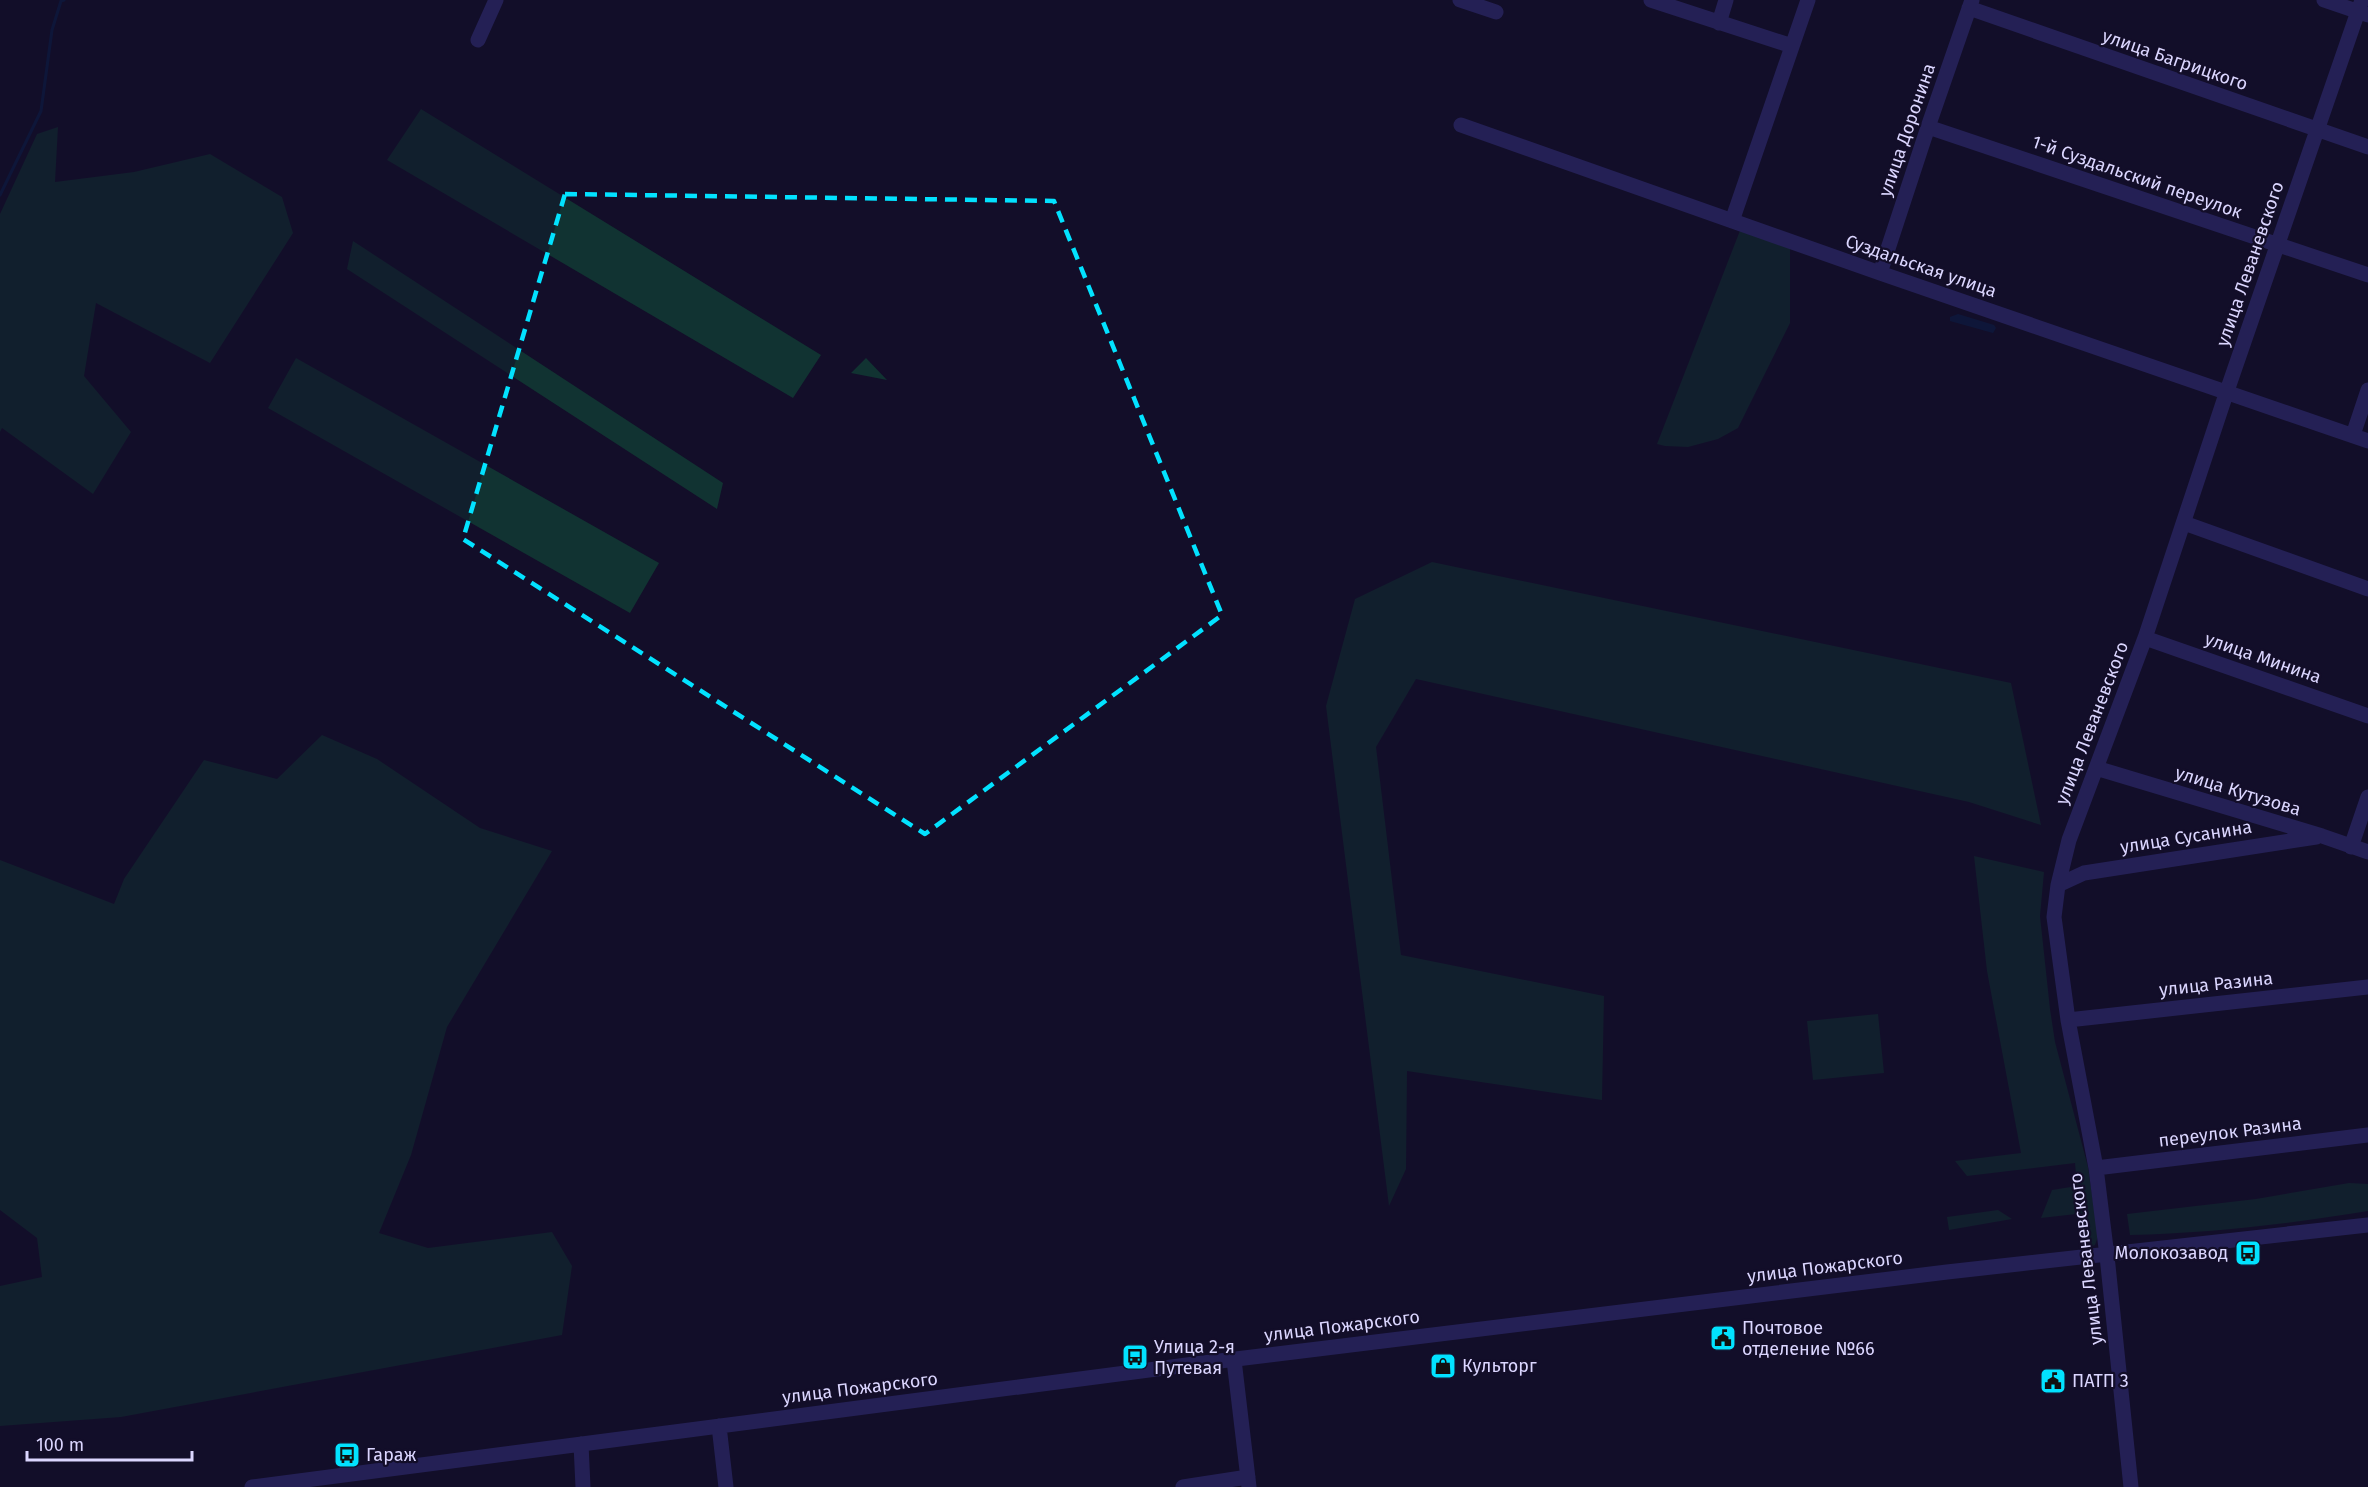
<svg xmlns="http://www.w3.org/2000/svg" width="2368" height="1487" font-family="'Fira Sans',sans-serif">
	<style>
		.green { fill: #113332 }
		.water { fill: #09214d }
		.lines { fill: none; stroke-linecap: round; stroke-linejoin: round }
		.stream { stroke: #09214d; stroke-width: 3 }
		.minor { stroke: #3a368b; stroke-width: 15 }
		.marked { fill: none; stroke: #02e2ff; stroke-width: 4.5; stroke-dasharray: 12 8; stroke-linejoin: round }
		.labels { text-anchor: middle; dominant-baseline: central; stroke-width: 4.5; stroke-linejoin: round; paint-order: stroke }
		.street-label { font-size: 18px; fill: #dbd6ff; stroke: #130e29 }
		.poi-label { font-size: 18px; fill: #dbd6ff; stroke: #130e29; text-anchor: start }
	</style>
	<rect width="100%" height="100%" fill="#130e29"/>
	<path class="green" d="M421 109 821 355 793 398 387 160Z
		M58 127 55 182 134 172 210 154 282 197 293 233 210 363 96 303 84 376 131 432 93 494 2 428 0 432V214L37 134Z
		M1741 228 1790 247V323L1738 428 1718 439 1688 447 1665 446 1657 444Z
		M353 241 723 483 717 509 347 269Z
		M296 358 659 563 630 613 268 408Z
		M866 358 887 380 851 373Z
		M1432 562 2011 683 2041 825 1969 802 1416 679 1376 747 1401 955 1604 996 1602 1100 1407 1071 1406 1169 1389 1206 1326 706 1355 599Z
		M322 735 377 759 480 828 552 851 447 1027 411 1155 379 1233 428 1248 552 1232 572 1266 562 1335 121 1417 0 1426V1286L42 1277 37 1238 0 1210V860L114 904 124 879 204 760 277 779Z
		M1974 856 2044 872 2040 916 2050 1009 2055 1042 2088 1167 2098 1236 2095 1245 2090 1247 2085 1213 2041 1218 2052 1190 2077 1186 2075 1163 1967 1176 1955 1161 2021 1153 1987 971Z
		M1878 1014 1884 1073 1813 1080 1807 1021Z
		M2349 1183 2368 1184V1211C2289 1224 2210 1233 2130 1235L2127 1214 2256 1199Z
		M1998 1210 2012 1219 1949 1230 1947 1217Z"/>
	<path class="water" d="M1958 314 1994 325 1996 328 1993 333 1950 321V317Z"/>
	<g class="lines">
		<path class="stream" d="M0 195 41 111 52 30 61 1 64 0"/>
		<path class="minor" d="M1460 0 1496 12
			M1651 0 1792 46
			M2324 0 2368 15
			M1969 8 2368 147
			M1719 23 1726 0
			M478 40 496 0
			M1461 125 1880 273 2368 441
			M1928 127 2368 275
			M1732 221 1808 0
			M1880 273 1928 127 1972 0
			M2353 435 2368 390
			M2184 523 2368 589
			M2145 638 2368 716
			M2096 768 2322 836 2368 852
			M2351 847 2368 797
			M2058 885 2084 873 2316 837
			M2068 1020 2368 987
			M2096 1168 2368 1135
			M1234 1360 1249 1487
			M719 1426 726 1487
			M581 1444 583 1487
			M252 1487 1187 1365 1947 1272 2368 1225
			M1183 1487 1248 1477
			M2131 1487 2107 1256 2096 1168 2068 1020 2054 917 2058 885 2069 840 2145 638 2227 391 2362 0"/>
	</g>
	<path d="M0 0H2368V1487H0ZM565 194 1054 201 1222 615 925 834 463 539Z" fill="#130e29" fill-opacity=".55" fill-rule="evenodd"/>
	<path class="marked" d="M565 194 1054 201 1222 615 925 834 463 539Z"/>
	<defs>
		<g id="bus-square" transform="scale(1.35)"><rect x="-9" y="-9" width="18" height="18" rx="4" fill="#02e2ff" stroke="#130e29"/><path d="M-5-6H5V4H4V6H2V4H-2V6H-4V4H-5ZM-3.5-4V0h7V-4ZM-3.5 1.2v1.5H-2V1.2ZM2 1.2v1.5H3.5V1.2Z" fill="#111"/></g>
		<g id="civic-square" transform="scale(1.35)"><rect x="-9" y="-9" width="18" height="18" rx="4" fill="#02e2ff" stroke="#130e29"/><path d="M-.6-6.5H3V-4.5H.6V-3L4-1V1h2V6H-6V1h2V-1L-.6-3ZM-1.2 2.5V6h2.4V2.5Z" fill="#111"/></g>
		<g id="shop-square" transform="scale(1.35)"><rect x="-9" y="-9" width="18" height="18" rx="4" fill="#02e2ff" stroke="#130e29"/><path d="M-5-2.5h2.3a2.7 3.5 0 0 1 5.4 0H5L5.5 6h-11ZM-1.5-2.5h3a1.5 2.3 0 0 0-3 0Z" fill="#111"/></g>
	</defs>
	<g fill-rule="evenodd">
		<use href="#bus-square" x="2248" y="1253"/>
		<use href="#civic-square" x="1723" y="1338"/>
		<use href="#bus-square" x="1135" y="1357"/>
		<use href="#shop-square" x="1443" y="1366"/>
		<use href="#civic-square" x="2053" y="1381"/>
		<use href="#bus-square" x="347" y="1455"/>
	</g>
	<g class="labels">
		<g class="street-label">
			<text transform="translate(2175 60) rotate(19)">улица Багрицкого</text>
			<text transform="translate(1907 130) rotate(-71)">улица Доронина</text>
			<text transform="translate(2137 177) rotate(19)">1-й Суздальский переулок</text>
			<text transform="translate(2250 264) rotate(-71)">улица Леваневского</text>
			<text transform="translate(1921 266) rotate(19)">Суздальская улица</text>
			<text transform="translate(2263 658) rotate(19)">улица Минина</text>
			<text transform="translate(2092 723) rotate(-69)">улица Леваневского</text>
			<text transform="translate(2238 791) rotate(17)">улица Кутузова</text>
			<text transform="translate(2186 837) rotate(-9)">улица Сусанина</text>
			<text transform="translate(2216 984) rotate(-6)">улица Разина</text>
			<text transform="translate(2230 1132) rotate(-7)">переулок Разина</text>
			<text transform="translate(2086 1259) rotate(-97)">улица Леваневского</text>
			<text transform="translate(1825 1267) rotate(-7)">улица Пожарского</text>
			<text transform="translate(1342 1326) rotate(-7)">улица Пожарского</text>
			<text transform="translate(860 1388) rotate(-7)">улица Пожарского</text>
		</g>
		<g class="poi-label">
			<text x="2228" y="1253" text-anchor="end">Молокозавод</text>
			<text x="1742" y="1328">Почтовое<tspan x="1742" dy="21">отделение №66</tspan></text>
			<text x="1154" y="1347">Улица 2-я<tspan x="1154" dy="21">Путевая</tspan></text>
			<text x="1462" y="1366">Культорг</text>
			<text x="2072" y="1381">ПАТП 3</text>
			<text x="366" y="1455">Гараж</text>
		</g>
	</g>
	<path d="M27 1451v9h165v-9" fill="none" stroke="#dbd6ff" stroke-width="3"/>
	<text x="36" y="1451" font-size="18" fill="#dbd6ff" stroke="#130e29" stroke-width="4.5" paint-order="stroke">100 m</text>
</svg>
